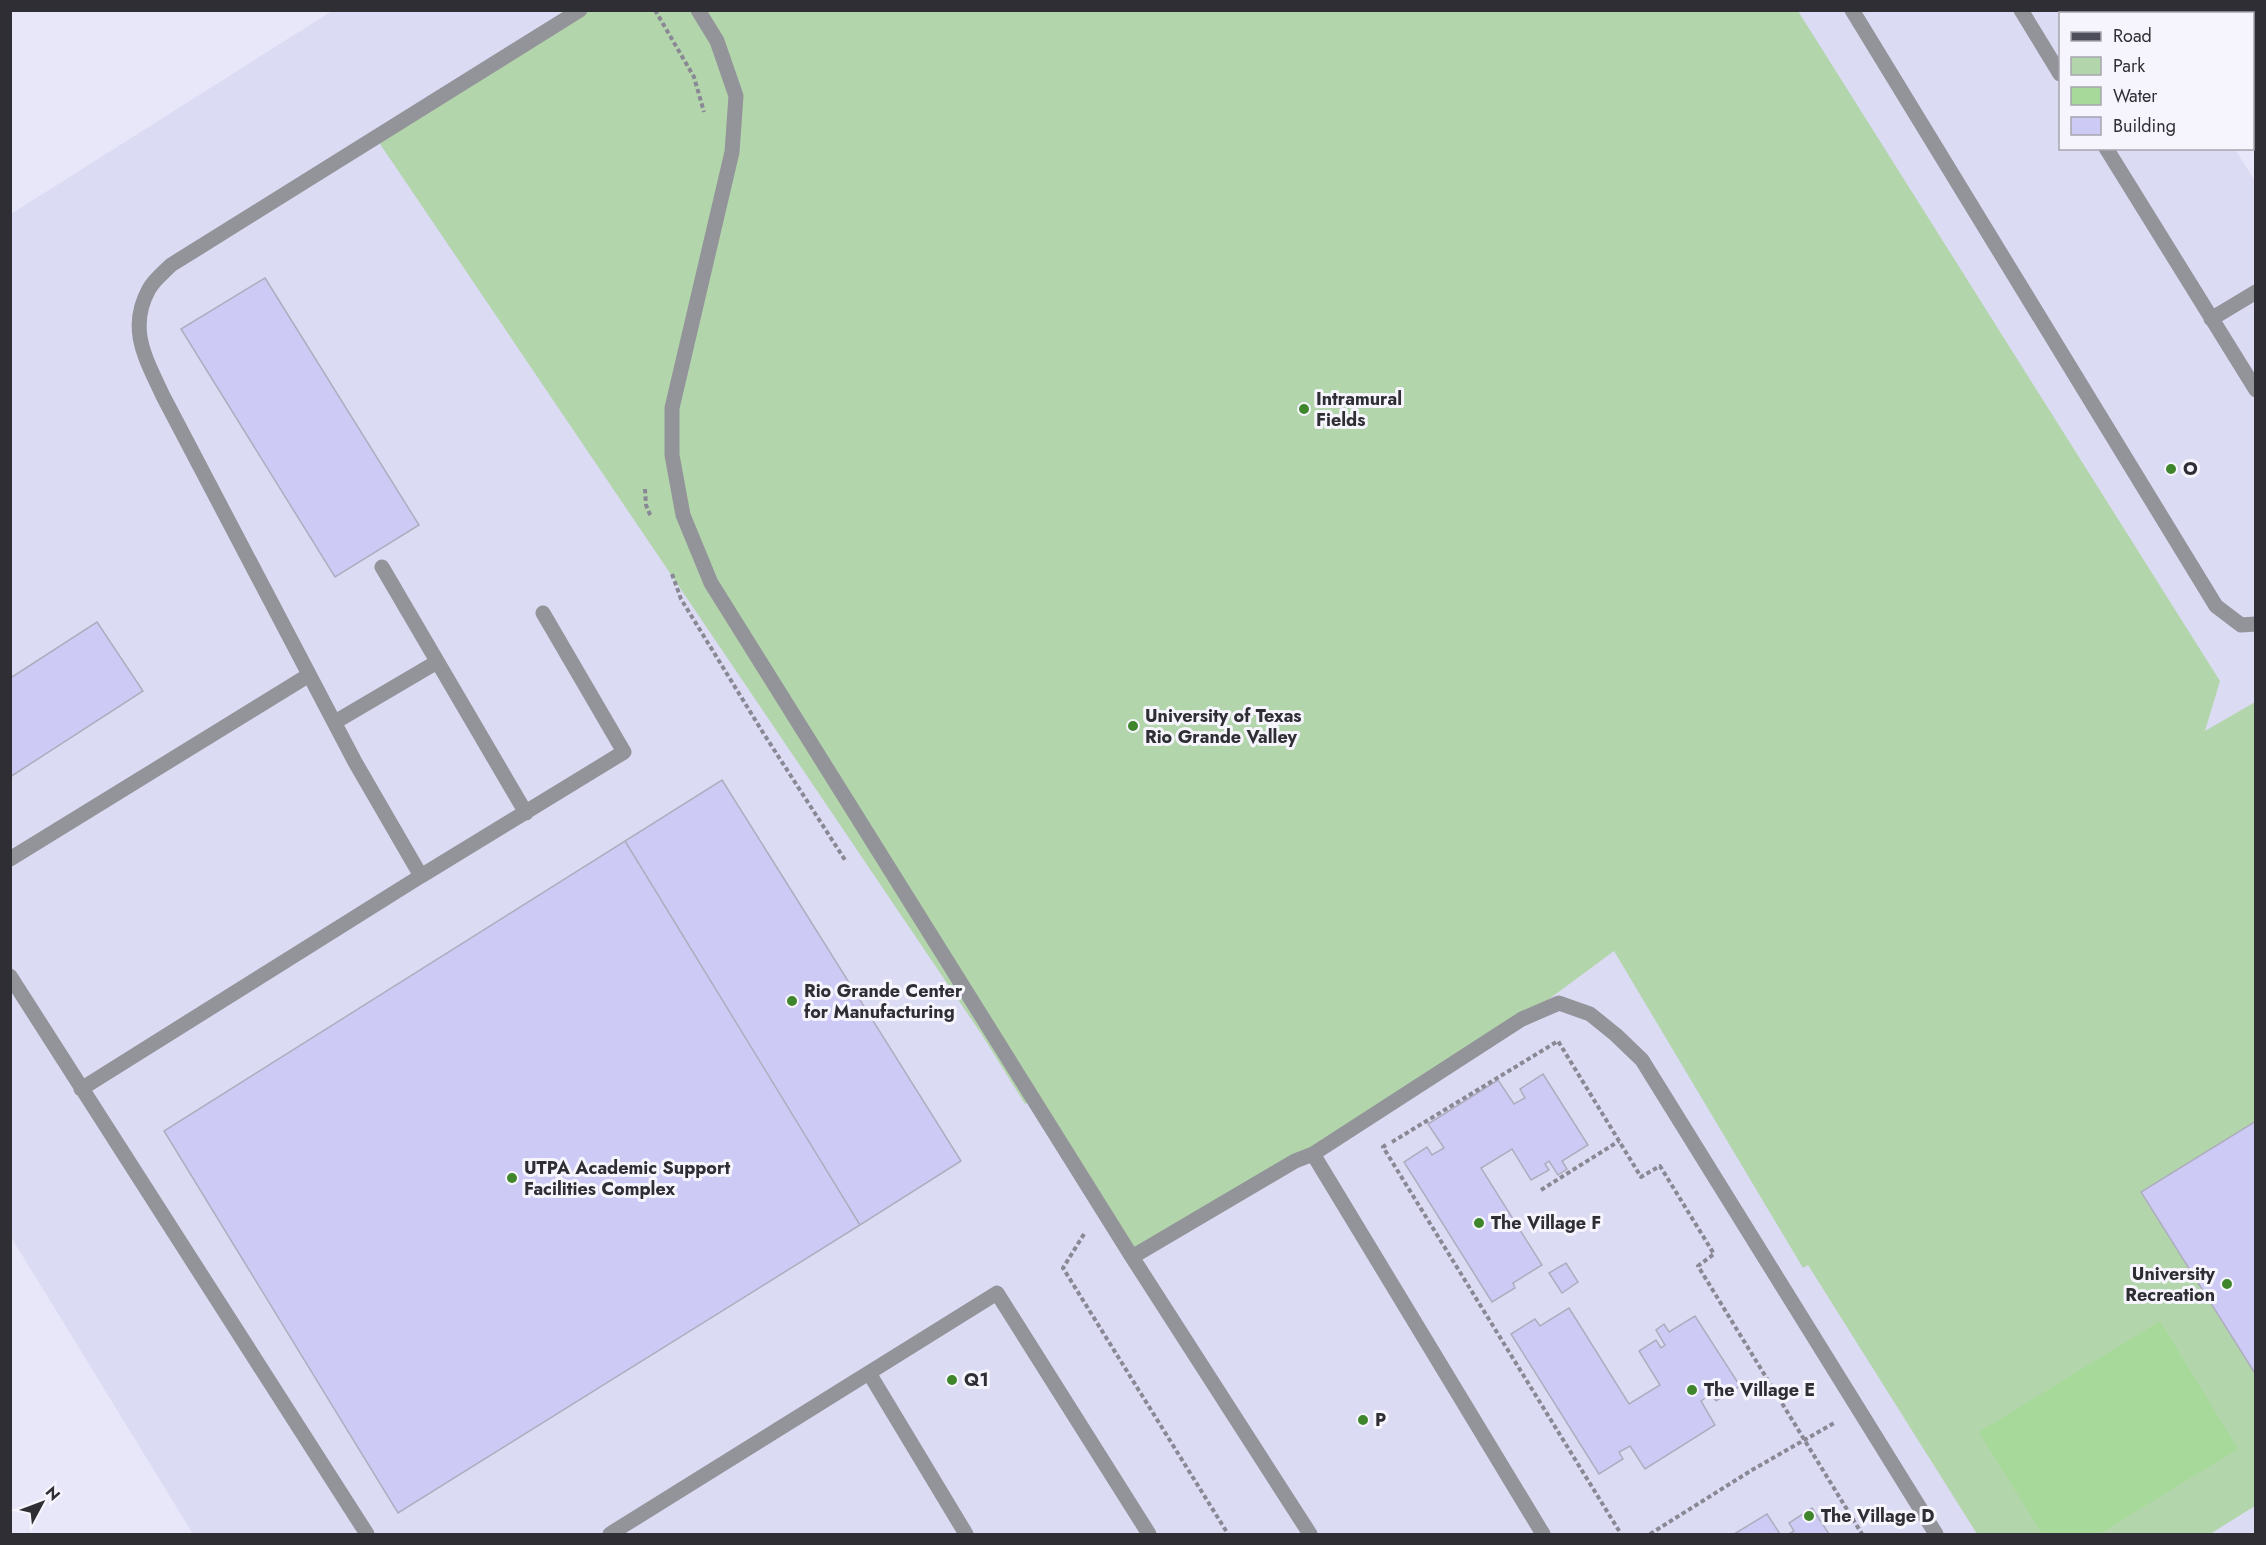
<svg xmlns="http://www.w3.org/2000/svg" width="2266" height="1545" font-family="Jost,sans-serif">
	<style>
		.built { fill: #dcdbf4 }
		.green { fill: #b3d5ab }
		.water { fill: #a7d99b }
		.building { fill: #cdcbf6; stroke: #aeadbe; stroke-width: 1.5 }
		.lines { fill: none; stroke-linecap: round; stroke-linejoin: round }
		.path { stroke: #898894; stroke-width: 4; stroke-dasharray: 4.5 3; stroke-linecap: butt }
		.minor { stroke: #93939a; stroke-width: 15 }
		.major { stroke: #4e4e5a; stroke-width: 15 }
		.poi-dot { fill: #3e852b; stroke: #f6f5fd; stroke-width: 2 }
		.labels { text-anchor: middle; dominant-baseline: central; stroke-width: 6; stroke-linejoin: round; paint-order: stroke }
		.poi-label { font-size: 18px; font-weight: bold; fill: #2e2e34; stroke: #f6f5fd; text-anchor: start }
	</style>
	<rect width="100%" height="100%" fill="#e8e7f9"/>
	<path class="built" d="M332 11H2150L2151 13 2060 14V148L2235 149 2255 181V1534H193L11 1237V214Z"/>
	<path class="green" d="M580 11H1798L2220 681 2205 731 2255 702V1506L2210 1534H1977L1808 1265 1803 1268 1614 951 1522 1019 1132 1257 1027 1103 1025 1104 982 1035 376 138Z"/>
	<path class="water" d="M2160 1321 2238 1449 2099 1534H2042L1979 1432Z"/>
	<path class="building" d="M265 278 419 525 335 577 181 329Z
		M97 622 143 691 10 777V675L12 677Z
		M722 780 961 1161 860 1225 625 841Z
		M625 841 860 1225 398 1513 164 1131Z
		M1543 1074 1588 1145 1562 1161 1567 1169 1558 1175 1549 1161 1545 1164 1549 1170 1531 1180 1512 1149 1481 1168 1542 1265 1513 1283 1515 1288 1492 1302 1404 1162 1427 1147 1432 1155 1444 1148 1428 1124 1498 1080 1514 1104 1525 1098 1520 1089Z
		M2256 1121V1375L2141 1192Z
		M1566 1263 1578 1282 1562 1293 1549 1273Z
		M1569 1308 1629 1404 1660 1385 1639 1351 1656 1340 1661 1348 1665 1345 1656 1330 1664 1324 1669 1332 1695 1316 1740 1386 1716 1401 1711 1394 1701 1401 1715 1425 1645 1469 1630 1446 1619 1452 1623 1459 1599 1474 1511 1334 1535 1319 1540 1326Z
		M1812 1508 1829 1534H1789L1794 1531 1789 1523Z
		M1767 1514 1780 1534H1734Z"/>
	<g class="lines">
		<path class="path" d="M655 10 694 77 704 112
			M645 489 646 505 651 517
			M672 574 681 599 762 731 845 860
			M1392 1142 1558 1041 1641 1177 1660 1166 1714 1254 1698 1266 1862 1534
			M1386 1145 1383 1147 1621 1534
			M1541 1190 1619 1141
			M1084 1234 1063 1268 1228 1534
			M1650 1534 1752 1470 1834 1423"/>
		<path class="minor" d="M698 10 717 41 736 96 732 152 672 408V455L683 515 711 583 1132 1257 1310 1534
			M1852 10 2216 606 2241 625 2256 624
			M2021 10 2060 74
			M2106 148 2256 390
			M2211 319 2256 292
			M382 567 526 813
			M335 722 437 662
			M10 859 309 675
			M421 876 624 752 543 613
			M10 976 367 1534
			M81 1089 421 876 355 762 163 396C146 359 127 329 149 289 154 280 164 272 171 265L580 10
			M1313 1154 1522 1019 1559 1003 1590 1014 1616 1035 1642 1060 1936 1534
			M1132 1257 1295 1161 1313 1154 1543 1534
			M869 1373 966 1534
			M610 1534 997 1293 1149 1534"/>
		<path class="major" d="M2222 10 2224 14
			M2252 59 2256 64"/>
	</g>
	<g class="poi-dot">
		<circle cx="1304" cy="409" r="6"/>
		<circle cx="2171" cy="469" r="6"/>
		<circle cx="1133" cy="726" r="6"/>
		<circle cx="792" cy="1001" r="6"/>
		<circle cx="512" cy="1178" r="6"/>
		<circle cx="1479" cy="1223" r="6"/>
		<circle cx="2227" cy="1284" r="6"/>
		<circle cx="952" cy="1380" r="6"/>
		<circle cx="1692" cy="1390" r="6"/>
		<circle cx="1363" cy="1420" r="6"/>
		<circle cx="1809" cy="1516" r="6"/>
	</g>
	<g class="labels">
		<g class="poi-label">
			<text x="1316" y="399">Intramural<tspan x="1316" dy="21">Fields</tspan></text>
			<text x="2183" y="469">O</text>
			<text x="1145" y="716">University of Texas<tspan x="1145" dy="21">Rio Grande Valley</tspan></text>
			<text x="804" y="991">Rio Grande Center<tspan x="804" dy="21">for Manufacturing</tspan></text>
			<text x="524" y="1168">UTPA Academic Support<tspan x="524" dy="21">Facilities Complex</tspan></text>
			<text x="1491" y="1223">The Village F</text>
			<text x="2215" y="1274" text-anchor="end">University<tspan x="2215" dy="21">Recreation</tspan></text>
			<text x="964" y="1380">Q1</text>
			<text x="1704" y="1390">The Village E</text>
			<text x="1375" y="1420">P</text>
			<text x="1821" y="1516">The Village D</text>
		</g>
	</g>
	<rect width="2266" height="1545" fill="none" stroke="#2e2e34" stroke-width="24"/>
	<rect x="2059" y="12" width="195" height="138" fill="#f6f5fd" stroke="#a6a5ad" stroke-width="1.5"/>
	<rect x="2071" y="32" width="30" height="9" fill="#4e4e5a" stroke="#a6a5ad" stroke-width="1.5"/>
	<text x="2113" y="42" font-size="18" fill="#2e2e34">Road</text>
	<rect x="2071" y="57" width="30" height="18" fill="#b3d5ab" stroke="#a6a5ad" stroke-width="1.5"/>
	<text x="2113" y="72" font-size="18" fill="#2e2e34">Park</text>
	<rect x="2071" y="87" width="30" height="18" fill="#a7d99b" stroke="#a6a5ad" stroke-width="1.5"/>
	<text x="2113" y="102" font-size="18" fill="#2e2e34">Water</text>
	<rect x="2071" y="117" width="30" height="18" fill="#cdcbf6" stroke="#a6a5ad" stroke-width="1.5"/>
	<text x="2113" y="132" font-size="18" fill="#2e2e34">Building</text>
	<g transform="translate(42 1503) rotate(49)" stroke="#f6f5fd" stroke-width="4.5" paint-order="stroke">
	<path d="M0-4.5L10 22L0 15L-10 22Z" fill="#2e2e34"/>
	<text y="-9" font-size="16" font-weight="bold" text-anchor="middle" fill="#2e2e34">N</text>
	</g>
</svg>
